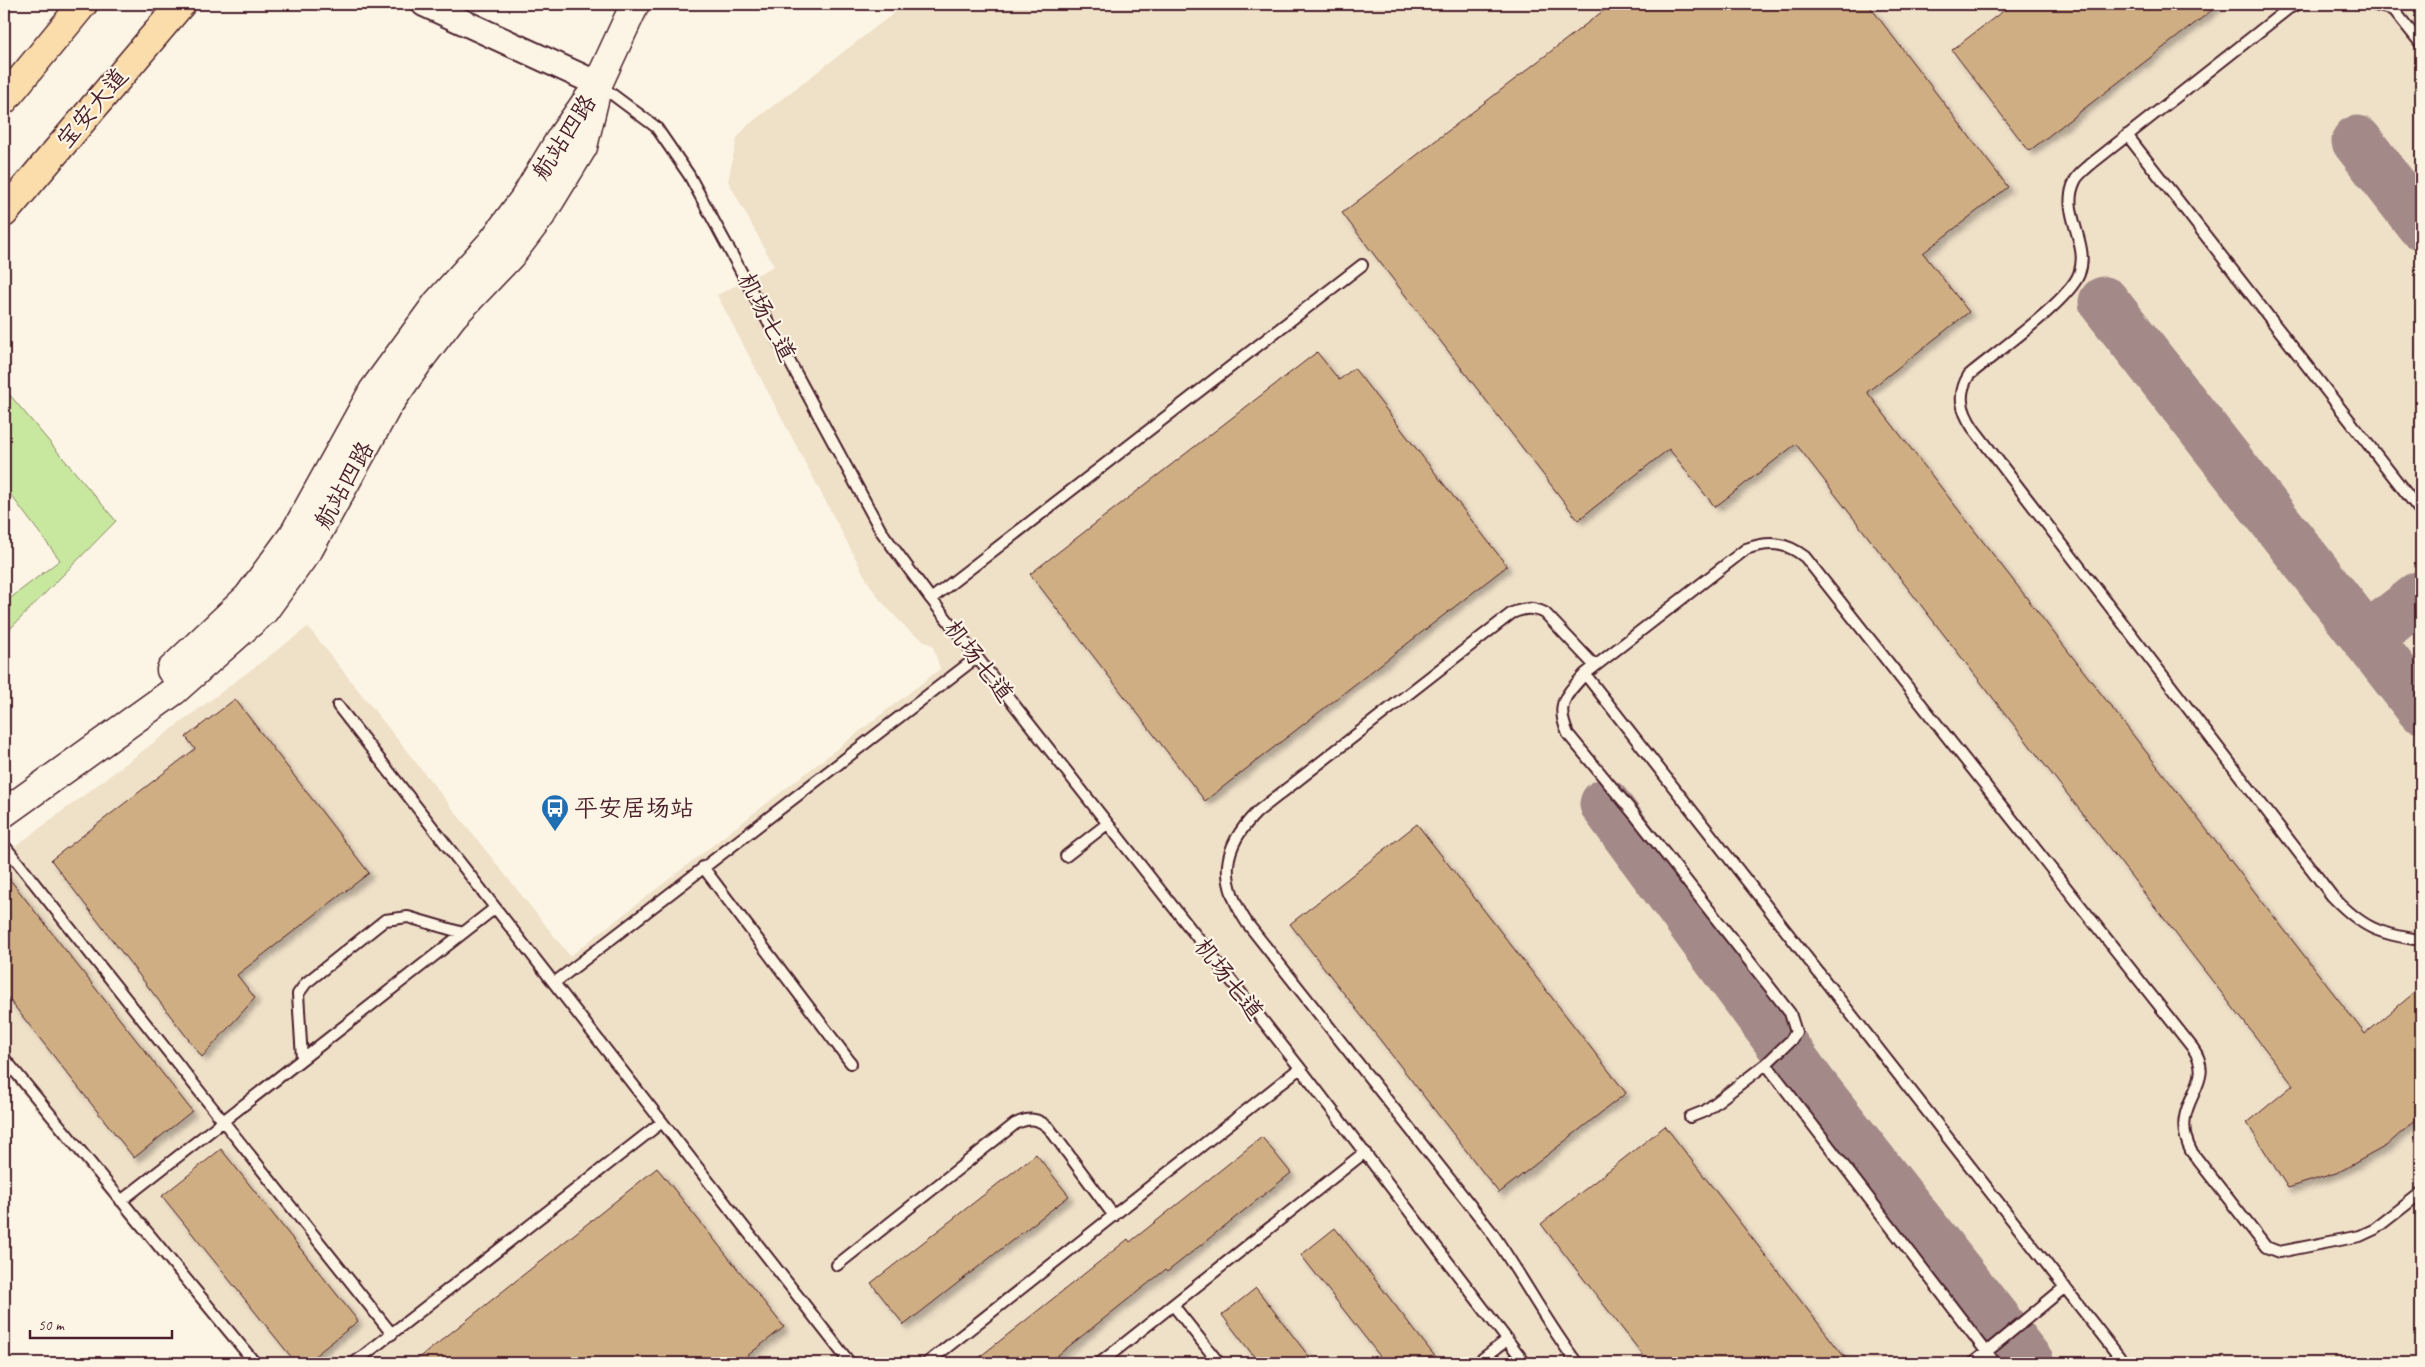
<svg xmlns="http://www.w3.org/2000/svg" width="2425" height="1367" font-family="Caveat,'LXGW WenKai TC',sans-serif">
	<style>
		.built { fill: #efe0c8 }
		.green { fill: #c9e89f; stroke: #8a8465 }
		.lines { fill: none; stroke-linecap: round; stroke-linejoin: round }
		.taxiway { stroke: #a38a88; stroke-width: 51 }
		.building { fill: #d0ae83; stroke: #4a1f2b; filter: url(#shadow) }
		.service-casing { stroke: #4a1f2b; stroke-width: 14 }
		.tertiary-casing { stroke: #4a1f2b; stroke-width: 28 }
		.secondary-casing { stroke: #4a1f2b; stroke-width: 31 }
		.primary-casing { stroke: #4a1f2b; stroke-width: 31 }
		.service { stroke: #fcf5e5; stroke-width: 10 }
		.tertiary { stroke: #fcf5e5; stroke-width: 24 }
		.secondary { stroke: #fcf5e5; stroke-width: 28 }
		.primary { stroke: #fbddab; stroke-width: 28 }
		.labels { text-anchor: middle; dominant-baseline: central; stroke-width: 4.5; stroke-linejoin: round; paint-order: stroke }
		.street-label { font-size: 24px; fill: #4a1f2b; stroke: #fcf5e5 }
		.poi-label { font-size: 24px; fill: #4a1f2b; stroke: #fcf5e5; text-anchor: start }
	</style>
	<defs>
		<filter id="shadow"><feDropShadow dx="4.5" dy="4.5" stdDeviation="2.5" flood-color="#0004"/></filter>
	</defs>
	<rect width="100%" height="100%" fill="#fcf5e5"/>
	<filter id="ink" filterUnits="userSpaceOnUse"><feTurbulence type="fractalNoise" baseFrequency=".02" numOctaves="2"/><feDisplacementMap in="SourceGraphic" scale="10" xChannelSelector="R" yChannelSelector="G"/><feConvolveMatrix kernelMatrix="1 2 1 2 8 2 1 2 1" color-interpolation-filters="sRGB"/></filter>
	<g filter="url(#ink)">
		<path class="built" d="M906 4H2421V1363H245L4 1071V855L308 627 570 956 940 669 933 646 909 631 880 600 868 582 717 295 774 266 728 181 737 138 748 125Z"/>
		<path class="green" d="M4 388 116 521 4 635V603L60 560 4 486Z"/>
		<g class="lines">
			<path class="taxiway" d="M2357 141 2421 224
				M2104 302 2421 708
				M2367 638 2421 596
				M1605 804 1813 1087 2029 1363"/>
		</g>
		<path class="building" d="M1612 4H1868L2008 187 1923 253 1969 312 1867 392 2365 1034 2415 992 2421 1000V1115L2386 1146 2339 1172 2288 1188 2247 1123 2293 1085 1796 444 1715 507 1669 449 1578 520 1342 213Z
			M2012 4H2220L2029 151 1952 50Z
			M1317 352 1339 380 1354 368 1507 566 1205 801 1030 574Z
			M235 699 369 873 237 975 255 998 202 1057 51 860 195 749 186 737Z
			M1417 824 1626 1093 1499 1193 1290 924Z
			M4 872 192 1111 134 1158 4 993Z
			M1665 1126 1849 1363H1649L1541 1224Z
			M1262 1137 1291 1173 1167 1272 1165 1270 1048 1363H972L1128 1239 1130 1242Z
			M221 1149 358 1321 306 1363H296L162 1196Z
			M1036 1154 1069 1196 904 1325 871 1283Z
			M657 1168 784 1327 738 1363H413Z
			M1335 1228 1440 1363H1385L1301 1255Z
			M1256 1288 1314 1363H1259L1222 1315Z"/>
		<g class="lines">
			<g class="service-casing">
				<path id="service" d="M2298 4 2289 8 2091 164C2086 169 2078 174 2075 181 2059 213 2091 243 2079 274 2069 301 1994 354 1969 375 1957 394 1961 410 1973 428L2332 896C2363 928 2378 934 2421 940
					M2372 4 2394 10 2421 44
					M601 86 656 127 689 175 881 531 931 599 1300 1068 1525 1363
					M2127 135 2421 512
					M931 599 1362 265
					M1585 674 2124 1363
					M338 706 850 1363
					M4 845 392 1334
					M1066 856 1107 824
					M703 867 851 1063
					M554 983 976 658
					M4 1058 255 1363
					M302 1059 298 994 306 983 385 920 408 917 463 933
					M1690 1117 1705 1111 1766 1064
					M121 1201 495 908
					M837 1265 1015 1124C1029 1117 1038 1118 1049 1128L1114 1216
					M1173 1305 1219 1363
					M354 1363 662 1122
					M927 1363 1300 1068
					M1100 1363 1365 1152
					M1477 1363 1507 1340
					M1577 1363C1545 1321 1521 1274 1490 1230L1247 923C1219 880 1221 848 1257 812L1512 613C1525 608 1532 607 1545 613L1595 666
					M1973 1363 2065 1287
					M1995 1363 1766 1064 1791 1040 1796 1032 1790 1013 1634 814 1568 734C1555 704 1565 696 1585 674L1746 549C1769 541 1786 542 1805 557L2192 1047C2221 1086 2166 1101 2191 1151L2266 1247 2279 1252 2360 1236 2375 1229 2421 1193"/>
			</g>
			<g class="tertiary-casing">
				<path id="tertiary" d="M424 4 598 84"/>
			</g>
			<g class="secondary-casing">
				<path id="secondary" d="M171 670 248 597 294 534 373 391 438 302 492 242 524 199 562 136 589 98
					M4 813 174 691 264 611 309 549 388 405 424 354 453 316 511 255 542 214 583 147 598 84 635 4"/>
			</g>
			<g class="primary-casing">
				<path id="primary" d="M4 100 83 4
					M4 213 181 4"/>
			</g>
			<use href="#service" class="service"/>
			<use href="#tertiary" class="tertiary"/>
			<use href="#secondary" class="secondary"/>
			<use href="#primary" class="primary"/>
		</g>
	</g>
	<defs>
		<g id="bus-pin" transform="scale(1.4375)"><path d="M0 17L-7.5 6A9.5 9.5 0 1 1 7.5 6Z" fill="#1f6fb2" stroke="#fcf5e5"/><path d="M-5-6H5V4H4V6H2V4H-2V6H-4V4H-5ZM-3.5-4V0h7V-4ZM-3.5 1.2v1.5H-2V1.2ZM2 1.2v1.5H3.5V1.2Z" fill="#fff"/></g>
	</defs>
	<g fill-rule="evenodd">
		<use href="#bus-pin" x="555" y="808"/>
	</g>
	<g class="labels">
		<g class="street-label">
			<text transform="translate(92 108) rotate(-50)">宝安大道</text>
			<text transform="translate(564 137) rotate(-57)">航站四路</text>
			<text transform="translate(767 317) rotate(62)">机场七道</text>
			<text transform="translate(344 485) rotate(-61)">航站四路</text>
			<text transform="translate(979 661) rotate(52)">机场七道</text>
			<text transform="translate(1229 979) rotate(52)">机场七道</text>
		</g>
		<g class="poi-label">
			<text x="574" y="808">平安居场站</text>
		</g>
	</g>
	<rect width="2425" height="1367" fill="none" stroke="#fcf5e5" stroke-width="20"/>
	<rect x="10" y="10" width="2405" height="1347" fill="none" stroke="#4a1f2b" stroke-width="2" filter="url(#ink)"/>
	<path d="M30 1330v8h142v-8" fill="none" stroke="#4a1f2b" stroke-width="2.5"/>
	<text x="38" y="1330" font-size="15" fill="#4a1f2b" stroke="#fcf5e5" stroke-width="4" paint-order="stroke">50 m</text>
</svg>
